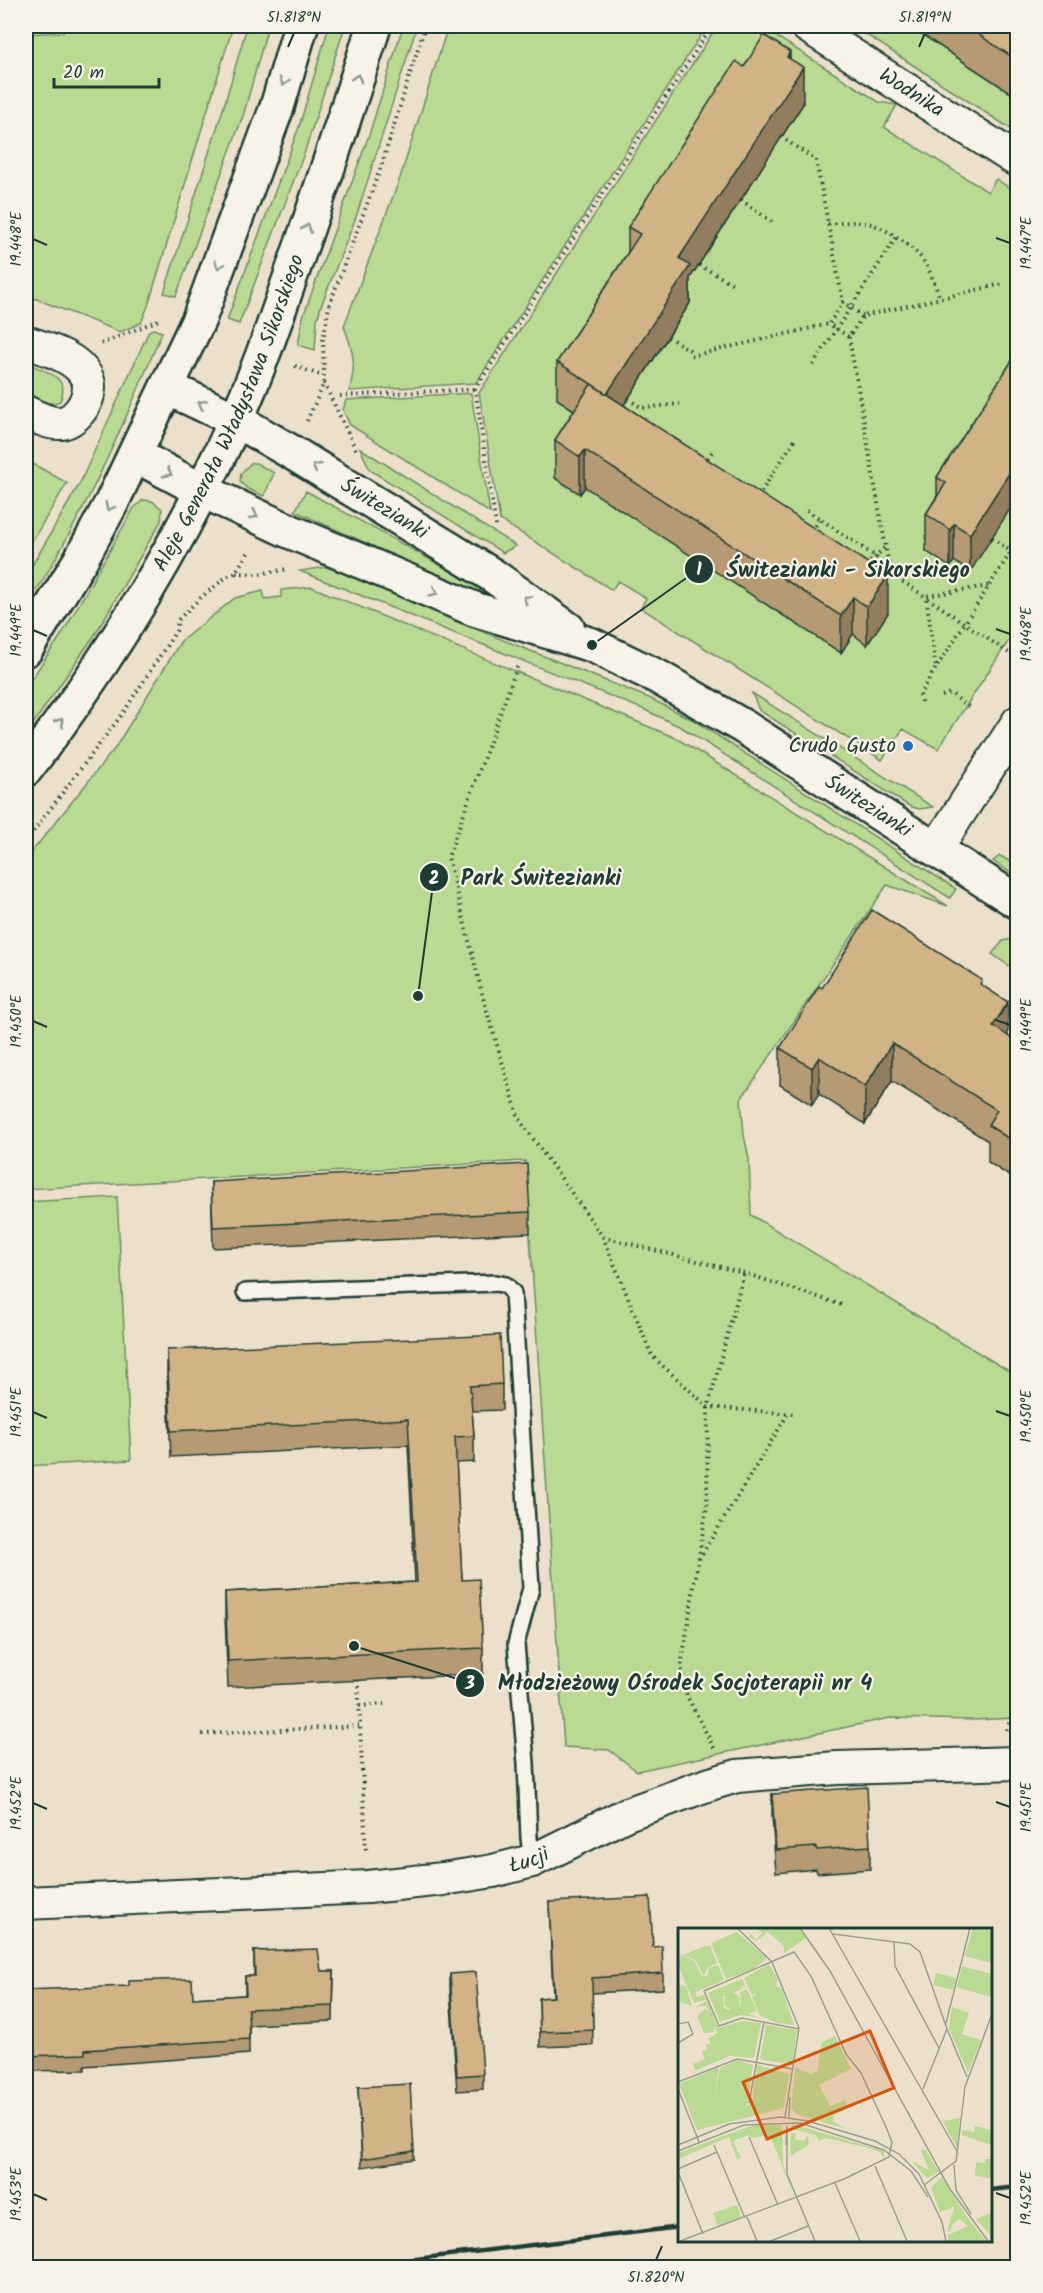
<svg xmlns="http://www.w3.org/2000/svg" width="1043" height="2293" font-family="Kalam,sans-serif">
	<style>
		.green { fill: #bada93; stroke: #6c8c64; stroke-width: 1.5 }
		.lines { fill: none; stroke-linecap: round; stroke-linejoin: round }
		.lane-casing { stroke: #1f3d34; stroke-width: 20 }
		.street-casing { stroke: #1f3d34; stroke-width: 36 }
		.secondary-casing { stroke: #1f3d34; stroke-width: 38 }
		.primary-casing { stroke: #1f3d34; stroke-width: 38 }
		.path { stroke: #1f3d34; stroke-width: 4; stroke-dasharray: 1.5 4.5; stroke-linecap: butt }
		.lane { stroke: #f7f3e8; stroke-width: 15 }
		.street { stroke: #f7f3e8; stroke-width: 32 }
		.secondary { stroke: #f7f3e8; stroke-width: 33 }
		.primary { stroke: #f7f3e8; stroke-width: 33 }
		.rail { stroke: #1f3d34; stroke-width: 4.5 }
		.wall { fill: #b59a73; stroke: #1f3d34; stroke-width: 1.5 }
		.shaded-wall { fill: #937d5e; stroke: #1f3d34; stroke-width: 1.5 }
		.building { fill: #d2b386; stroke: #1f3d34; stroke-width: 1.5 }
		.oneway { stroke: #8b988e }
		.ticks { fill: none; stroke: #1f3d34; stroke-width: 2 }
		.poi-dot { fill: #1f6fb2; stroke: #f7f3e8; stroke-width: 2 }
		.labels { text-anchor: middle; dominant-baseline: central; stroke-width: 4.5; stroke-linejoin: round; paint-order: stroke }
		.street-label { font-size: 21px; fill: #1f3d34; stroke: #f7f3e8 }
		.poi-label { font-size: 21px; fill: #1f3d34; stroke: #f7f3e8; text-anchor: end }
		.inset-road { fill: none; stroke: #9a9f8f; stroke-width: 1.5 }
		.view { fill: #d45610; fill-opacity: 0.15; stroke: #d45610; stroke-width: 3 }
		.inset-edge { fill: none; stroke: #1f3d34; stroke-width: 3 }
		.leader { fill: none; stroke: #1f3d34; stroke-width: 2 }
		.callout-dot { fill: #1f3d34; stroke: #f7f3e8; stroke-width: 2 }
		.mark-label { font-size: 18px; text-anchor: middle; font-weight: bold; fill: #fff }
		.callout-label { font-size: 22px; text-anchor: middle; font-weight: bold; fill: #1f3d34; stroke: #f7f3e8; stroke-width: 4.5; stroke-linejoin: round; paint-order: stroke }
		.neatline { fill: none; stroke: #1f3d34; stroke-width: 2 }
		.ticks-label { font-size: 15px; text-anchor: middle; fill: #1f3d34 }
	</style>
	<rect width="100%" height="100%" fill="#ece0cb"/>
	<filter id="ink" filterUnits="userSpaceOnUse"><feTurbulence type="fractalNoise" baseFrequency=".0167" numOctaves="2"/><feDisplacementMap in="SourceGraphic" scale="12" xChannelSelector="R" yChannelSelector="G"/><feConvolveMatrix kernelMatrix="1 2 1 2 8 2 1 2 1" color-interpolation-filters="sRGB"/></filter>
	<g filter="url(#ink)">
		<path class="green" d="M64 26H233L148 306 141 323 120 332 26 295V34L63 32Z
			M247 26H268L244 113 176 296 164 293 224 106Z
			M329 26H345L305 151 239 324 227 320 299 127Z
			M403 26H417L356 217 321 306 317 320 315 350 298 345 303 317 369 135Z
			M448 26H707L476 383 349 391C357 364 353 351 344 326L400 178Z
			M717 26H760L879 102 897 105 884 127 988 192 996 179 1017 193V628L938 749 903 729 882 760 641 608 646 598 618 581 612 590 500 520 479 393Z
			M853 26H1017V133Z
			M153 329 162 332C123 427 82 521 26 607V576L80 483 149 331Z
			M26 363C43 370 72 377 60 401 48 407 36 398 26 392Z
			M471 393 490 513 350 425 343 410 346 400Z
			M360 448 374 457 516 546 503 553 370 470Z
			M26 460 67 483 26 551Z
			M251 463H256L274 473 264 496 248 489 240 482 241 473Z
			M306 491 480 587V591L476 593 295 511Z
			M143 500 152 501 162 509 161 521 96 633 26 734V687L62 634 134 508Z
			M327 567 448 615V618L649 698 693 720 956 889 950 898 681 727 645 710 300 571Z
			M312 587 676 738 948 906 887 885 741 1099 744 1135 749 1159 751 1215 1017 1376V1718L973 1720 890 1718 637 1771 609 1750 564 1747 525 1161 26 1189V859L115 748 181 641 235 598 263 591 265 599 281 597V590Z
			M752 693 933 807 919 809 909 806 759 710Z
			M1000 856 1017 865V877L993 861Z
			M1016 938 1018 939 1017 971 992 954 1003 941Z
			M117 1197 131 1460 26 1466V1202Z"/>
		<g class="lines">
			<g class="lane-casing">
				<path id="lane" d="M245 1292 496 1283 506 1285 513 1293 531 1588 516 1644 526 1763 529 1838 532 1861"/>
			</g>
			<g class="street-casing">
				<g id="street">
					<path id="s1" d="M807 26 1018 161"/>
					<path d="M26 342C46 349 75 356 86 376 96 392 79 421 61 423 49 424 36 417 26 412"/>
					<path d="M936 849 1018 722"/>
					<path id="s2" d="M26 1903 368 1887 443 1879 493 1871 532 1861 627 1814 707 1785 737 1776 837 1768 1018 1763"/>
				</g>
			</g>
			<g class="secondary-casing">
				<g id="secondary">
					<path id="s3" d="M168 388 236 420 293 453 492 575 568 629"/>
					<path id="s4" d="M135 455 201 490 287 530 474 609 592 645 658 677 744 727 1018 902"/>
				</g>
			</g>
			<g class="primary-casing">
				<g id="primary">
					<path d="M26 649 81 559 112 502 199 319 277 107 301 26"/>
					<path id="s5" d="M26 769C108 662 180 543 236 420 260 367 278 313 297 258 324 181 349 104 374 26"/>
				</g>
			</g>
			<path class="path" d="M781 137 816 160 843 302
				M741 200 775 224
				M828 224C858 221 869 219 895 236 926 257 927 264 940 298
				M699 265 735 285
				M863 316 843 302 829 324 849 337 863 316 1002 284
				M668 337 693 352
				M849 337 890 572
				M101 344 161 319
				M691 356 829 324
				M813 365 896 238
				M295 366 323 376
				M324 383 356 450
				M340 396 475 389
				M628 399 642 408 680 404
				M307 421 324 383 323 340 329 306 382 164 425 26
				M704 463 714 449
				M758 497 795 439
				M807 510 875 556 890 573 1009 653
				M496 526 475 389 712 26
				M812 531 820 519
				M992 538 1018 556
				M866 566 886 546
				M236 573 259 574 288 569
				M988 586 926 596 936 668 1011 552
				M517 667 448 857 484 1001 519 1119 603 1237 652 1356 708 1407 795 1414
				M942 696 950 693 972 709
				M921 702 920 694 936 668
				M26 841 123 713 176 631 178 620 198 600 225 578 235 573 249 551
				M603 1237 744 1273 845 1306
				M699 1559 788 1414
				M358 1680 366 1853
				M359 1706 384 1704
				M1007 1730 1018 1693
				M202 1734 359 1726
				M714 1748 687 1696 681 1667 707 1506 708 1407 744 1273"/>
			<use href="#lane" class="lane"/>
			<use href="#street" class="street"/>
			<use href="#secondary" class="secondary"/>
			<use href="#primary" class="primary"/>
			<path class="rail" d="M990 2190 1018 2187
				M342 2268 680 2227"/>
		</g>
		<path class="wall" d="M909 26H1017V97Z
			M790 58 803 104 690 278V303L624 405 888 613 867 645 853 634 841 653 585 487 580 494 555 478V440L574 410 557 399V362L628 252V227Z
			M1017 353 970 572 954 561 950 567 926 551V514L937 496V477Z
			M982 985 1008 1036 1017 1042V1181L988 1162V1141L892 1081 865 1124 819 1094 812 1105 780 1085V1048L822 988Z
			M211 1182 530 1212V1233L213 1248Z
			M167 1350 502 1384V1410L472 1411 474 1436V1462L456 1463 462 1580 483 1648V1674L228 1687 225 1618V1592L415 1582 408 1445 171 1457 167 1376Z
			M772 1794 870 1846V1869L817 1873 816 1869 776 1873 772 1816Z
			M549 1902 653 1947 663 1973V1989L592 1993 593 2045 540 2047 539 1998 553 1997Z
			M254 1951 321 1971H334L333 2021 249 2025V2054L85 2066V2070L26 2071V1990L193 1998 245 1995V1976H254Z
			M450 1974 483 2074V2089L457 2091 450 1990Z
			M358 2087 414 2151V2159L362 2167Z"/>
		<path class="shaded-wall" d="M790 52V87L803 67V104L690 278V303L607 431V394Z
			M585 450V487L580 494V457Z
			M1017 461V498L970 572V534Z
			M954 524V561L950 567V530Z
			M888 576V613L867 645V607Z
			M853 597V634L841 653V616Z
			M1008 1002V1039L993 1026Z
			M892 1043V1081L865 1124V1087Z
			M819 1057V1094L812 1105V1068Z"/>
		<path class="building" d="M966 26H1017V60Z
			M764 35 790 52 787 57 803 67 679 258 690 266 607 394 557 362 640 234 628 227 736 61 744 67Z
			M1017 353V461L970 534 954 524 950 530 926 514 946 483 937 477Z
			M591 384 888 576 867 607 853 597 841 616 585 450 580 457 555 440Z
			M872 910 982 980 980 984 1008 1002 993 1026 1017 1042V1144L988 1125 997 1110 892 1043 865 1087 819 1057 812 1068 780 1048 819 986 822 988Z
			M527 1164 530 1212 213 1227 211 1182Z
			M500 1335 502 1384 470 1386 474 1436 455 1437 462 1580 479 1579 483 1648 228 1661 225 1592 417 1582 408 1419 171 1431 167 1350Z
			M867 1787 870 1846 817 1850 816 1847 776 1850 772 1794Z
			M650 1897 653 1947 662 1946 663 1973 592 1978 593 2030 540 2032 539 1998 554 1997 549 1902Z
			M318 1949 321 1971H334L333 2006 248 2009 249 2039 85 2050V2054L26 2056V1990L129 1986V1981L192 1979 193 1998 246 1995 245 1976H255L254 1951Z
			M476 1972 483 2074 457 2076 450 1974Z
			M410 2084 414 2151 362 2159 358 2087Z"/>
		<defs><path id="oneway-chevron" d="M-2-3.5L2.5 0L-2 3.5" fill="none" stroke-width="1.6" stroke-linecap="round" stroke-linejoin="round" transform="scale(1.5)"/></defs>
		<g class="oneway">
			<use href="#oneway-chevron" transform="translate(357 78) rotate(-73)"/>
			<use href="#oneway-chevron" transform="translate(284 82) rotate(107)"/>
			<use href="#oneway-chevron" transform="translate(307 228) rotate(-71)"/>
			<use href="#oneway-chevron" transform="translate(219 265) rotate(110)"/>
			<use href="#oneway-chevron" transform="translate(202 404) rotate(-154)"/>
			<use href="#oneway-chevron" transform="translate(316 467) rotate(-149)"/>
			<use href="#oneway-chevron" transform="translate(168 473) rotate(28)"/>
			<use href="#oneway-chevron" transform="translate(109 507) rotate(118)"/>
			<use href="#oneway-chevron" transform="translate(254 515) rotate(25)"/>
			<use href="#oneway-chevron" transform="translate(434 592) rotate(23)"/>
			<use href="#oneway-chevron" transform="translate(527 599) rotate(-145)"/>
			<use href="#oneway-chevron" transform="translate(60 722) rotate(-55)"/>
		</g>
	</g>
	<path class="ticks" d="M288 47 294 33M919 47 925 33M996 238 1010 243M33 239 47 245M996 629 1010 634M33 630 47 636M996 1020 1010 1025M33 1021 47 1027M996 1411 1010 1416M33 1412 47 1418M996 1802 1010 1807M33 1803 47 1809M996 2193 1010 2198M33 2194 47 2200M656 2260 662 2246"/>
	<circle class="poi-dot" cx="908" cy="746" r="6"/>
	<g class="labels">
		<g class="street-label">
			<text stroke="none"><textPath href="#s1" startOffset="124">Wodnika</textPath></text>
			<text stroke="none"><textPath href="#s5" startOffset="412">Aleje Generała Władysława Sikorskiego</textPath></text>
			<text stroke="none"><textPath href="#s3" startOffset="248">Świtezianki</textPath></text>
			<text stroke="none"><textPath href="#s4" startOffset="816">Świtezianki</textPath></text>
			<text stroke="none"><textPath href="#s2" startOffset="506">Łucji</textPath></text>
		</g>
		<g class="poi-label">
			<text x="896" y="746">Crudo Gusto</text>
		</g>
	</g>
	<g transform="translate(678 1928)">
		<rect width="314" height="314" fill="#ece0cb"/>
		<path d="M78 0H121L128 10 106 25V18L90 4 78 13 71 9 73 6 78 12 84 5ZM295 0 313 3V35L287 28ZM59 4 89 30 74 42 48 51 33 15ZM27 18H32L39 35 29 40 26 48 17 32 5 27ZM3 27 16 33 25 49 30 47 31 40 40 37 46 52 18 64 19 69 26 67 28 72 16 75 0 37ZM91 36 100 51 98 58 104 61 116 97 99 95 82 88 74 69 78 66 74 67 66 50ZM284 38 313 46V69L279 59ZM258 45 278 50 275 62 255 57ZM64 51 68 59 63 58 64 61 45 69 46 80 50 82 63 76 62 64 69 61 79 83 70 86 81 89 62 87 42 94 30 65ZM0 57 8 58 14 78 0 73ZM46 73a8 8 0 1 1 16 0a8 8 0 1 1-16 0ZM29 73 40 100 64 93 83 95 76 130 51 128 17 143 15 136 27 131 24 124 29 121 28 116H33L30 111 39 105 37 98 36 104 26 105 19 88 27 81 32 84 28 78 17 79ZM274 79 291 85 284 106 303 112 290 145 271 101ZM88 97 119 102 114 137 82 131ZM157 108 173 141 141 157 152 178 167 172 171 180 156 187 155 193 168 201 120 187 113 181 117 139 133 146 139 143 144 114ZM59 132 75 137 69 178 74 175 79 137 111 146 112 142 106 180 19 202 1 156 41 139 36 170 42 140ZM262 188 264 193 282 190 279 220ZM114 196 206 223V231L202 224 187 219 148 210 141 213 138 207 113 201ZM75 197H104L105 236 116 269 95 214 89 207 73 210 71 207 55 213 63 230 59 231 51 209 0 231V225ZM297 198 313 202V217L284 207 285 202 296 204ZM113 205H118L117 211 126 213 130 207 131 217 112 228ZM247 221 261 244 249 250 245 245 248 250 234 233 251 242 243 223ZM307 231H313V250L297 248 298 234 307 235ZM264 248 288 288 308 313H270V307L290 298 281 291 274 297 273 303 269 304 276 279 262 284 253 260ZM59 277 63 289 40 298 35 285ZM313 285H314L313 308 298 291Z" fill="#bada93"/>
		<path class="inset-road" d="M59 0 94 34 121 100 107 189M122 0 152 43 272 261 310 313M151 0 280 225M155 6 232 16 242 24 269 101 245 161M216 13 217 38 261 120M268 95 292 0M0 96 10 94 15 106 0 115M269 101 289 149M0 154 59 131 115 141M0 161 21 214M71 175 86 94M111 189 112 169M71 209 100 277M0 217 51 196 102 189 130 193 197 213 221 226 241 246 264 294 268 313M36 217 67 290M108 217 109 198V246L137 313M0 223 66 197 122 195 206 222 233 243 250 269M276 237 278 262 293 286M197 238 229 313M0 241 39 224M0 244 25 306M157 255 182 313M246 257 278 233 287 159 314 86M69 289 79 313M2 313 166 251 211 229 214 214 208 199 183 145 168 126 133 48 116 24 26 63 41 98 64 90 121 101M93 313 130 298"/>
		<path class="view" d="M192 103 216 160 89 211 65 154Z"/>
		<rect width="314" height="314" class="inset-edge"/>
	</g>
	<path class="leader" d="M592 645L699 569M418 996L434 877M354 1646L470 1683"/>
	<g class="callout-dot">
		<circle cx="592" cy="645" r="6"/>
		<circle cx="418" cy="996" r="6"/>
		<circle cx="354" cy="1646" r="6"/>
		<circle cx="699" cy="569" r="15"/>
		<circle cx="434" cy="877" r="15"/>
		<circle cx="470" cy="1683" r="15"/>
	</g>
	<g class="mark-label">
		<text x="699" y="575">1</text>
		<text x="434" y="884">2</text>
		<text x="470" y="1689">3</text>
	</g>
	<g class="callout-label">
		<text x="848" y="577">Świtezianki - Sikorskiego</text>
		<text x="541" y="885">Park Świtezianki</text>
		<text x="685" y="1690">Młodzieżowy Ośrodek Socjoterapii nr 4</text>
	</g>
	<rect width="1043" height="2293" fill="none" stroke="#f7f3e8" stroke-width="66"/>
	<path d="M54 78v9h105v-9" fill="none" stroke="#1f3d34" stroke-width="3"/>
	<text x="63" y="78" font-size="18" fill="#1f3d34" stroke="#f7f3e8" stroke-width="4.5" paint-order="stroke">20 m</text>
	<rect x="33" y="33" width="977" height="2227" class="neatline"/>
	<g class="ticks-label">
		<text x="294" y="22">51.818°N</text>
		<text x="925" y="22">51.819°N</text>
		<text transform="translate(16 239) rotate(-90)" y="5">19.448°E</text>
		<text transform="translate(1026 243) rotate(-90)" y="5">19.447°E</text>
		<text transform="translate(16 630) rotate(-90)" y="5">19.449°E</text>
		<text transform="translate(1026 634) rotate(-90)" y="5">19.448°E</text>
		<text transform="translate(16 1021) rotate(-90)" y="5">19.450°E</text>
		<text transform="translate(1026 1025) rotate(-90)" y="5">19.449°E</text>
		<text transform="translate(16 1412) rotate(-90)" y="5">19.451°E</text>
		<text transform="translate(1026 1416) rotate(-90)" y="5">19.450°E</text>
		<text transform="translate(16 1803) rotate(-90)" y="5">19.452°E</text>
		<text transform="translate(1026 1807) rotate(-90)" y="5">19.451°E</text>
		<text transform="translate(16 2194) rotate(-90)" y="5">19.453°E</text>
		<text transform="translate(1026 2198) rotate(-90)" y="5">19.452°E</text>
		<text x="656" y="2282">51.820°N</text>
	</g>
</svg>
